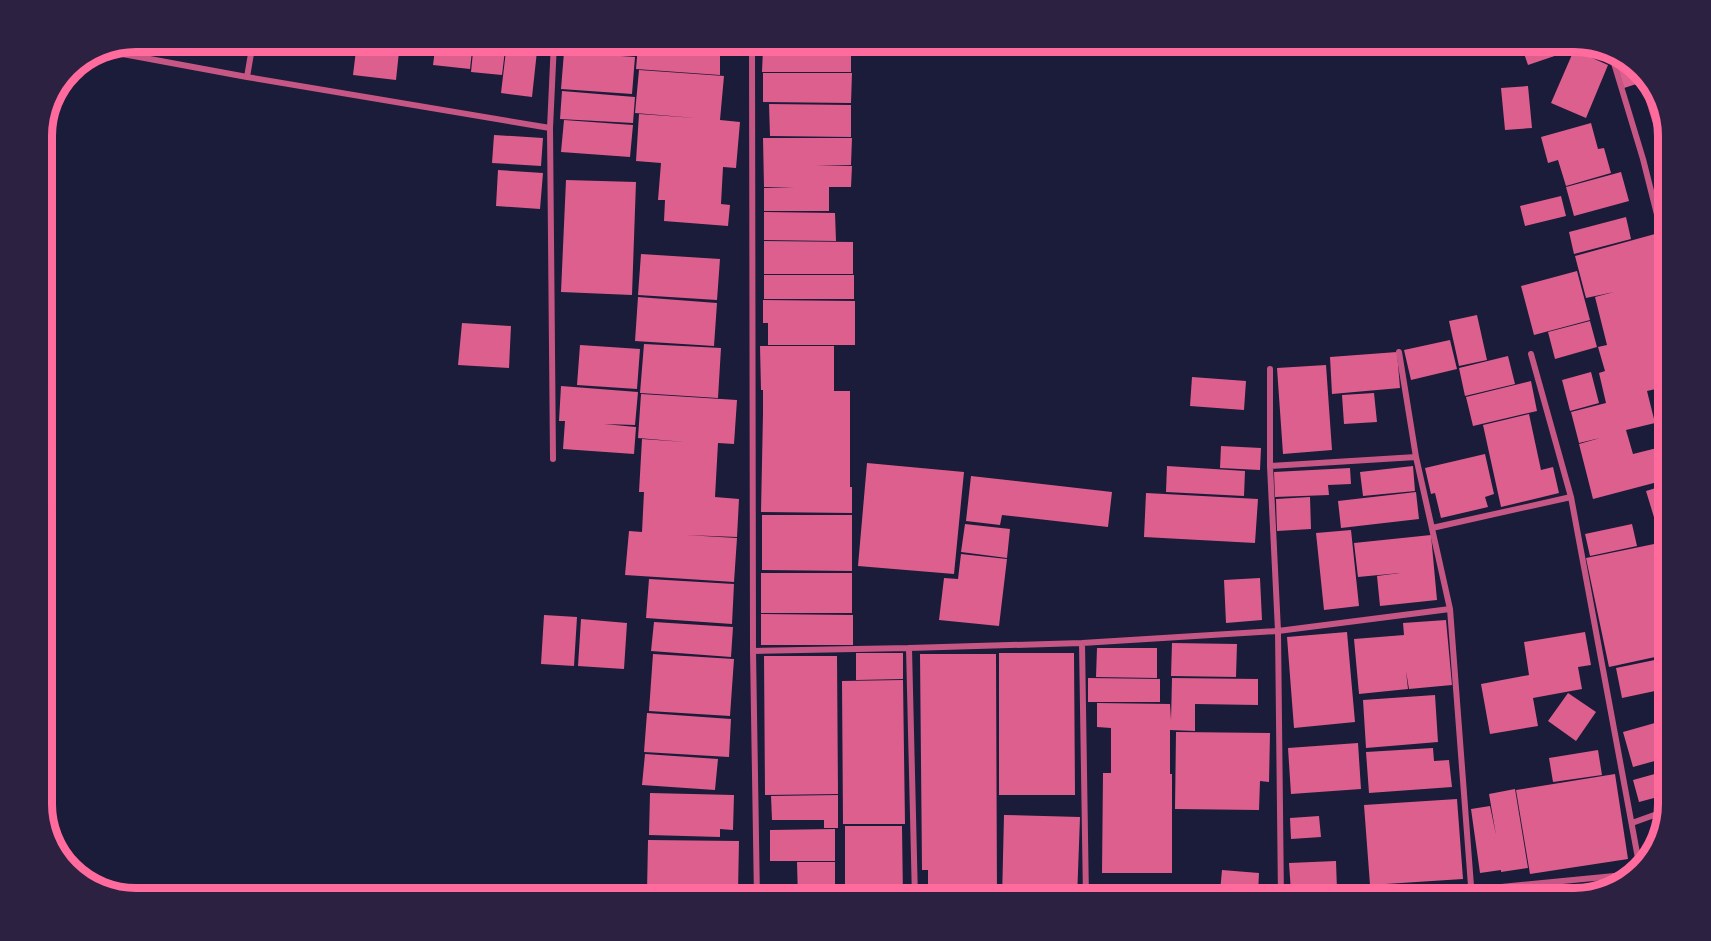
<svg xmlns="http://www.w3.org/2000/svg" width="1711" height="941" font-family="'DejaVu Sans',sans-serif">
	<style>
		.building { fill: #dd5f8e }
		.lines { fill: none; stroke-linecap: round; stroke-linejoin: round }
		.minor { stroke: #c65784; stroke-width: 6 }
		.rim { fill: none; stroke: #ff6b9d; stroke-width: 8 }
	</style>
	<rect width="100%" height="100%" fill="#1b1b3a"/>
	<path class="building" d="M142 42H218L216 55 142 43Z
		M357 42H400L396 80 353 75Z
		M436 42H473L470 69 433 65Z
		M474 42H506L502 75 471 72Z
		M507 42H538L532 97 501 93Z
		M565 42H633L632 55 564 50Z
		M634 42H720V75L636 69 638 46H633Z
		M763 42H850V48L763 47Z
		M1520 42H1575L1587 45 1528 65Z
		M763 48 851 49V72H762Z
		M1574 50 1608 65 1586 118 1551 103Z
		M1613 51 1617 52 1649 80 1624 88Z
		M564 52 635 57 632 94 561 89Z
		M639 70 724 76 720 120 740 122 736 168 723 167 721 204 730 205 728 226 664 221 665 200H658L661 163 636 161 639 114 696 118 635 113Z
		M763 73H852L851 103 763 102Z
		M1654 85 1667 126 1655 130 1642 88Z
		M1528 86 1532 128 1505 130 1501 88Z
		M562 91 635 97 633 123 560 119Z
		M769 104 851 105V137L770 136Z
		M564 120 633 125 630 157 561 152Z
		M1591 123 1598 149 1604 148 1611 173 1566 186 1558 160 1548 163 1541 137Z
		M1668 127 1669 165H1666L1656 131Z
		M494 135 543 138 541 166 492 163Z
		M763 138H852L851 165H816L852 166 851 187H829V211H764V188L794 187H764Z
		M498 170 543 173 540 209 496 206Z
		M1621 172 1629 201 1574 216 1566 187Z
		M566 180 636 182 632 295 561 292Z
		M1561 196 1566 216 1525 226 1520 206Z
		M764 212 835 213 836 241 764 240Z
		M1626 217 1631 239 1574 254 1569 232Z
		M1655 234 1669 287V328L1658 331 1669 370V386L1647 391 1655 423 1626 430 1633 454 1669 445V479L1593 499 1579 444 1600 438 1579 443 1571 412 1606 403 1599 373 1605 371 1598 347 1607 345 1595 297 1614 292 1586 298 1575 256Z
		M764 241 853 242V274H764Z
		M641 254 720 259 717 300 638 295Z
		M1577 271 1590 320 1534 335 1521 286Z
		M764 275H854V299H764Z
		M638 297 717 303 714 346 635 341Z
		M763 300 855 301V345H768V323H763Z
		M1477 315 1487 360 1459 366 1449 321Z
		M1590 321 1597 347 1555 359 1548 332Z
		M462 323 511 326 509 368 458 365Z
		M1450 340 1457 369 1411 380 1404 350Z
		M644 344 721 348 718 398 640 393Z
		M580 345 640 349 637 389 577 385Z
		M760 346H834V391H850V487H852V513L761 512 763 413V390H761Z
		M1397 352 1400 388 1332 394 1330 357Z
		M1508 356 1515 384 1465 396 1459 368Z
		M1326 365 1332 450 1283 454 1277 368Z
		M1591 372 1599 403 1570 411 1562 380Z
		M1192 377 1246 381 1244 410 1190 406Z
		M1531 381 1537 411 1473 426 1466 397Z
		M561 386 638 392 635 425 604 424 636 427 634 454 563 449 565 421H559Z
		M1374 393 1377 422 1344 424 1342 395Z
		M641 394 737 400 734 444 718 443 715 497 739 499 737 537 686 535 737 538 734 582 625 575 629 531 642 532 644 492H639L642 439 685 442 638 438Z
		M1529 414 1541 470 1553 467 1559 493 1501 507 1483 425Z
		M1221 446 1261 448 1260 470 1220 468Z
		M1485 454 1494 494 1485 497 1488 507 1441 518 1435 493 1431 494 1425 468Z
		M867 463 964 472 954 574 858 566Z
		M1167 466 1245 471 1244 496 1166 492Z
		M1413 466 1415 491 1363 496 1360 472Z
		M1350 468 1351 484 1328 485 1329 495 1275 497 1274 472Z
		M971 476 1112 492 1108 527 1002 515 1000 525 966 521Z
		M1669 484V563H1668L1646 491Z
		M1416 492 1419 519 1341 528 1338 501Z
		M1146 493 1258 499 1255 543 1144 537Z
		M1310 497 1311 529 1277 531 1276 499Z
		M762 515H852V571L762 570Z
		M965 524 1010 529 1007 558 961 552Z
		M1632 524 1637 546 1590 556 1585 534Z
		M1351 530 1359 606 1324 610 1316 533Z
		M1431 535 1437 600 1380 606 1377 576 1400 573 1358 577 1354 543Z
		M1659 543 1669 591V654L1609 667 1586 558Z
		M961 554 1007 559 999 626 939 620 944 578 958 579Z
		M761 573H852V613H761Z
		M1260 578 1262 620 1226 623 1224 580Z
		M649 579 734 584 732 624 646 618Z
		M761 614 853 615V645H761Z
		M544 615 577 617 574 666 541 664Z
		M581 619 627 623 624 669 578 666Z
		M1446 620 1452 685 1409 689 1406 671 1408 689 1359 694 1354 639 1404 635 1403 623Z
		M654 622 733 627 731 657 651 651Z
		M1347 632 1355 722 1294 728 1287 637Z
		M1585 632 1591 665 1578 667 1582 689 1533 698 1538 726 1490 734 1481 684 1529 675 1524 642Z
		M1172 643 1237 644 1236 677 1171 676Z
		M1097 648H1157V678L1096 677Z
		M856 653H903V679L856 680Z
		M999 653H1074L1075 795H999Z
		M653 654 734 659 730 716 649 711Z
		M920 654H996L997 899H928V870H922Z
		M764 656H837L838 794 765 795Z
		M1669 657V688L1622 698 1616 668Z
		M1088 678 1160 679V702H1088Z
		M1172 678 1258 679V705L1195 704V731L1170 730V774H1172V873H1102L1103 773H1111V728L1097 727V703L1170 704 1171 720Z
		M903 680 905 824H843L842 681Z
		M1568 693 1596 712 1576 741 1548 721Z
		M1435 695 1438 742 1366 748 1363 700Z
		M647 713 731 719 729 757 644 752Z
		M1669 719V757L1633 767 1623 732Z
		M1176 732 1270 733 1269 782 1260 781 1259 810 1175 809Z
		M1358 743 1361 789 1291 794 1288 748Z
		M1433 748 1434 761 1449 760 1452 787 1369 793 1366 752Z
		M1598 750 1602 775 1553 782 1549 758Z
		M645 754 718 759 715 790 642 785Z
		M1669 770V794L1639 802 1633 780Z
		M1615 774 1628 859 1530 874 1516 790Z
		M1515 789 1528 868 1501 872V870L1480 873 1471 809 1490 806 1496 835 1489 794Z
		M650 793 734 795 733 830 720 829V837L649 835Z
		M838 795V828H824V820H772L771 796Z
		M1457 799 1463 879 1370 885 1364 805Z
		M1004 815 1080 817 1077 899H1002Z
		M1319 816 1321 837 1291 839 1290 818Z
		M845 826H902L903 899H845Z
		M835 829V861H770V830Z
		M648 840 739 841 738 892H728V899H632V892H647Z
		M1656 850 1644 864 1642 853Z
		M1336 861 1337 890 1291 892 1289 863Z
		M797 862H835V899H798Z
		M1222 870 1259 873 1258 894 1220 892Z
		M1598 890 1599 892 1575 899H1560Z
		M1365 896V899H1332V897Z"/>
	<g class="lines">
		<path class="minor" d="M253 42 247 77 550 128
			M752 42 753 651 757 899
			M1610 50 1643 159 1669 262
			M112 52 247 77
			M1399 352 1416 457 1450 609 1472 899
			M1531 354 1571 497 1640 869
			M1270 369V466L1278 631 1281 899
			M553 459 550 128 554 42
			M1270 466 1416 457
			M1432 528 1571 497
			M1082 643 1086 899
			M753 651 909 648
			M1632 823 1668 810
			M1087 891 1281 895 1471 890 1635 874
			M915 899 909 648 1082 643 1278 631 1450 609"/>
	</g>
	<path d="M0 0H1711V941H0ZM136 52H1574A84 84 0 0 1 1658 136V804A84 84 0 0 1 1574 888H136A84 84 0 0 1 52 804V136A84 84 0 0 1 136 52Z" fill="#2d2142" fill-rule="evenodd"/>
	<path class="rim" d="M136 52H1574A84 84 0 0 1 1658 136V804A84 84 0 0 1 1574 888H136A84 84 0 0 1 52 804V136A84 84 0 0 1 136 52Z"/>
</svg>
